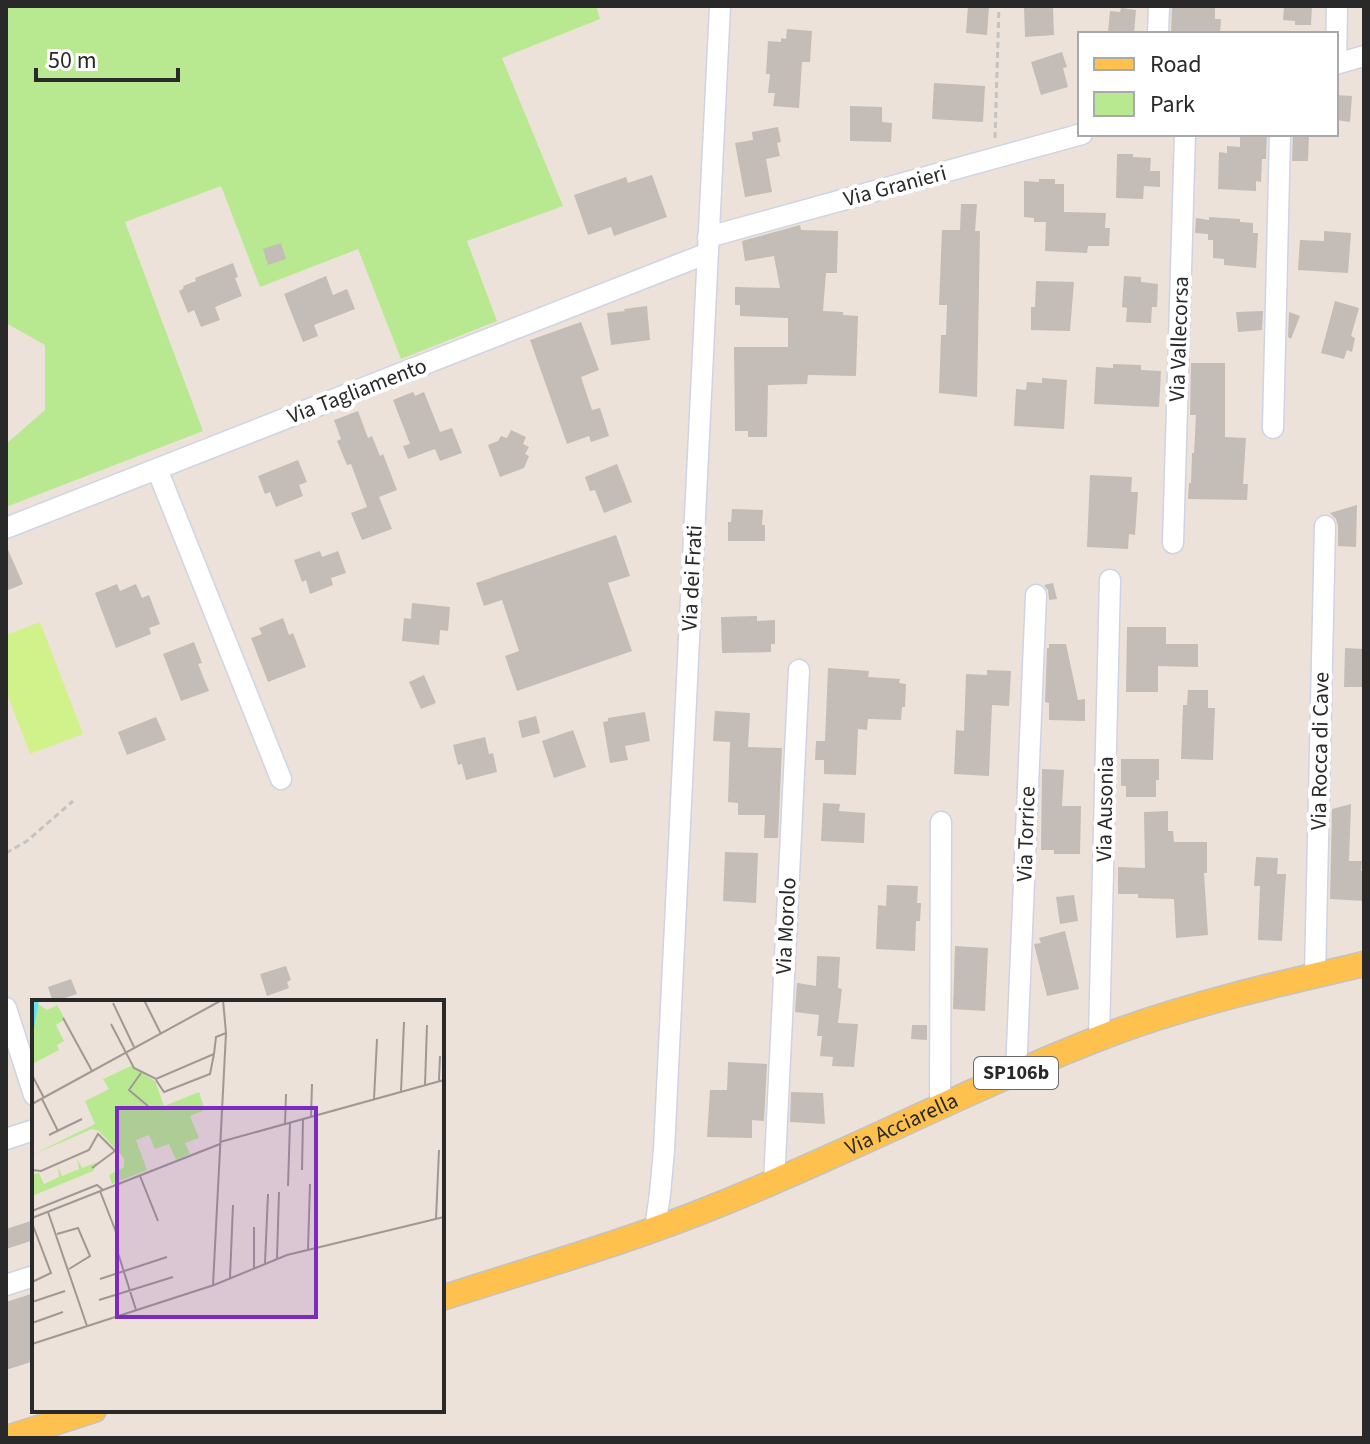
<svg xmlns="http://www.w3.org/2000/svg" width="1370" height="1444" font-family="'Source Sans 3',sans-serif">
	<style>
		.green { fill: #b8e990 }
		.pitch { fill: #d1f28a }
		.building { fill: #c4bcb6 }
		.lines { fill: none; stroke-linecap: round; stroke-linejoin: round }
		.minor-casing { stroke: #ced4e4; stroke-width: 23 }
		.major-casing { stroke: #c3c3c3; stroke-width: 27 }
		.path { stroke: #c3c3c3; stroke-width: 3; stroke-dasharray: 6 4; stroke-linecap: butt }
		.minor { stroke: #fff; stroke-width: 20 }
		.major { stroke: #fec14d; stroke-width: 24 }
		.labels { text-anchor: middle; dominant-baseline: central; stroke-width: 8; stroke-linejoin: round; paint-order: stroke }
		.shield { fill: #fff; stroke: #696969; stroke-width: 2 }
		.shield-label { font-size: 20px; font-weight: bold; fill: #292929 }
		.street-label { font-size: 22px; fill: #292929; stroke: #fff }
		.inset-river { fill: none; stroke: #61e2fa; stroke-width: 4 }
		.inset-road { fill: none; stroke: #9f9893; stroke-width: 2 }
		.view { fill: #7b2cbf; fill-opacity: 0.15; stroke: #7b2cbf; stroke-width: 4 }
		.inset-edge { fill: none; stroke: #292929; stroke-width: 4 }
	</style>
	<rect width="100%" height="100%" fill="#ede2d9"/>
	<path class="green" d="M6 6H596L600 19 502 58 563 206 467 241 497 321 401 359 358 249 260 287 221 186 125 222 203 431 6 507V444L45 410V345L6 323Z"/>
	<path class="pitch" d="M40 622 83 734 30 754 6 691V635Z"/>
	<path class="building" d="M968 6H989L987 35 966 33Z
		M1024 6H1053L1054 35 1025 37Z
		M1172 6H1215V19H1221L1220 34H1171Z
		M1284 6H1312L1311 25H1295V21L1283 20Z
		M1121 8 1136 10 1134 34 1108 32 1110 11 1120 12Z
		M787 29 812 31 810 62H802L799 108 773 106 775 93H768L770 74H766L768 41 781 42V38L786 39Z
		M1062 52 1067 67 1063 68 1068 87 1041 95 1031 62Z
		M934 83 985 86 983 122 932 119Z
		M1336 95 1352 96 1350 122 1336 120Z
		M850 106 882 107V122L892 123 891 142 850 141Z
		M778 127 781 142 777 143 780 156 766 159 772 192 745 197 735 143 753 140 752 132Z
		M1240 134H1267L1266 159H1262L1261 182 1256 181V191L1218 189 1219 152 1227 153V146L1240 147Z
		M1293 134H1309L1308 161H1292Z
		M1117 154H1133V157L1151 158 1150 171H1160V187L1144 186 1143 199 1116 198Z
		M652 175 667 217 614 236 611 227 588 235 574 195 626 177 628 183Z
		M1039 179H1055V184H1064V212L1106 213 1105 228H1110L1109 246H1088L1087 253 1045 251 1046 222H1034V218L1024 217V181L1039 182Z
		M961 204H977L975 231H980L977 397 939 393 941 335H946L947 305H939L942 230H960Z
		M1209 217 1240 219V222L1253 223V233H1258L1256 268 1224 265V259L1213 258V240H1208V234L1195 233 1196 218 1209 220Z
		M800 225 801 230 838 231 837 273H826L823 311 843 312V315L858 316 856 376 808 375 807 384 768 385 767 437H748V431H735L734 347H788V318L740 316V305H735V287L780 288 774 256 745 261 742 241Z
		M1324 231 1351 233 1348 273 1298 270 1300 240 1324 241Z
		M281 243 286 259 268 265 263 249Z
		M233 263 238 277 235 278 242 296 215 307 220 320 201 327 194 310 188 313 179 291 184 288 183 286 196 281 195 278Z
		M326 276 333 295 347 289 355 309 314 325 318 336 303 342 284 294Z
		M1124 276 1141 277V282L1158 284 1157 307H1152L1151 323 1126 322 1127 308 1122 307Z
		M1036 281 1074 282 1070 331 1031 330V307H1035Z
		M1335 301 1359 308 1351 336 1355 338 1352 352 1347 350 1344 359 1321 353Z
		M647 306 650 340 611 345 607 313 625 311 624 309Z
		M1263 311 1262 330 1238 332 1236 312Z
		M1289 312 1300 316 1291 339 1288 337Z
		M581 322 599 370 581 377 592 410 600 408 609 436 591 442 589 436 567 444 530 340Z
		M1191 363H1225V437L1246 438 1243 484H1248L1247 500 1188 499 1189 483H1191L1192 453H1194L1196 415H1190Z
		M1113 364 1141 365V370L1161 371 1159 407 1094 404 1096 367 1113 368Z
		M1042 378 1067 380 1064 429 1014 426 1016 389 1026 390 1027 382 1042 383Z
		M413 392 415 396 424 392 440 432 452 428 462 453 440 461 435 449 408 459 403 446 410 444 393 400Z
		M358 411 368 438 372 436 380 456 383 454 397 490 379 497 392 529 362 540 351 513 367 507 351 464 347 465 337 441 341 439 334 420Z
		M511 430 526 437 523 444 529 447 525 454 529 456 524 468 500 477 488 445 498 441 501 436 507 438Z
		M298 460 307 482 299 485 303 496 276 507 270 492 265 494 258 476Z
		M617 464 632 502 604 513 595 490 590 491 585 477Z
		M1090 475 1132 477 1131 492H1138L1135 535 1129 534 1128 549 1087 547Z
		M1357 505 1356 547 1338 546V526L1336 519 1330 513Z
		M732 509 763 510 762 525H765V541H728V522H731Z
		M616 535 630 576 608 583 632 651 517 691 505 656 519 651 502 600 484 606 476 583Z
		M6 545 23 584 6 591Z
		M320 551 322 557 338 551 346 573 331 578 333 585 310 594 306 580 302 582 294 560Z
		M1053 583 1057 599 1049 600 1048 590 1044 585Z
		M117 584 120 591 136 584 142 598 149 595 160 624 149 628 151 634 116 648 95 593Z
		M412 603 450 607 448 631 440 630 439 645 402 641 404 618 411 619Z
		M757 616V621L775 620V644H771V652L722 653 721 617Z
		M283 618 289 635 293 633 306 667 268 682 251 638 262 634 259 628Z
		M1127 627H1166V644H1198V667L1158 666V692H1126Z
		M194 642 202 663 198 664 209 691 181 701 163 654Z
		M1049 644H1066L1078 700 1085 699V721L1049 720V703L1045 702 1047 648H1049Z
		M1345 648 1364 649V687H1344Z
		M828 668 869 671 868 677 900 679 899 683 906 684 905 707H902L901 720 868 719 867 730 858 729 856 775 824 774V760H815L816 741H825Z
		M987 670 1011 671 1009 706 992 705 989 776 954 774 956 730 964 731 966 674 987 675Z
		M424 675 436 703 421 709 409 682Z
		M1188 690H1208V708H1215L1213 760 1181 759 1183 705H1187Z
		M715 711 750 713 748 747 782 748 778 838H764L765 815H738V803L728 802 730 742 713 741Z
		M645 712 650 741 625 746 628 760 610 763 603 722 608 721V718Z
		M536 716 540 733 522 738 518 721Z
		M156 717 166 740 127 755 118 732Z
		M573 730 586 767 554 778 542 741Z
		M485 737 489 754 493 753 497 772 466 780 462 764 458 765 453 745Z
		M1121 759H1159V780H1156V797H1126V786H1121Z
		M1042 769 1064 770 1062 806H1081L1080 854H1054V850H1041Z
		M823 803 840 804 839 811 865 813 864 843 821 841Z
		M1351 804 1349 861H1362L1361 871H1364V901L1330 899 1332 809Z
		M1168 811V831H1173L1174 842H1207V873H1204L1208 935 1176 938 1174 899 1138 898V894H1118V867L1145 868 1144 812Z
		M725 852 758 853 756 903 723 901Z
		M1256 857 1278 858 1277 874H1286L1282 941 1258 940 1260 886H1254Z
		M887 885 918 886 917 903H921L920 921H916L915 951 876 949 878 905 886 906Z
		M1074 895 1078 921 1060 924 1056 897Z
		M1065 931 1079 989 1047 996 1034 944 1041 943 1039 938Z
		M955 946 988 948 985 1011 953 1009Z
		M817 956 840 957 838 988 842 989 838 1023 858 1024 854 1067 832 1066 833 1057 820 1056 822 1036H817L819 1015 795 1012 797 983 816 986Z
		M286 966 291 980 287 982 289 988 267 996 260 974Z
		M71 979 77 994 53 1002 48 987Z
		M912 1025H927V1040L911 1039Z
		M728 1062 767 1064 764 1121 752 1120V1138L707 1137 710 1090H727Z
		M791 1092 823 1093 825 1124 790 1122Z
		M34 1220V1240L6 1249V1229Z
		M34 1293V1361L6 1370V1302Z"/>
	<g class="lines">
		<g class="minor-casing">
			<path id="minor" d="M1337 6 1336 64 1364 56
				M1158 34 1159 6
				M708 237 1082 134
				M1273 428 1280 134
				M157 469 281 779
				M6 528 708 253
				M1173 543 1185 134
				M1315 975 1325 526
				M6 1008 34 1095
				M1099 1038 1110 580
				M1016 1073 1036 595
				M940 1107 941 822
				M6 1139 34 1130
				M774 1182 799 670
				M655 1229 660 1194 664 1150 720 6
				M6 1285 34 1276"/>
		</g>
		<g class="major-casing">
			<g id="major">
				<path id="s1" d="M442 1298C534 1268 628 1242 718 1205 853 1151 982 1082 1118 1031 1198 1002 1282 983 1364 964"/>
				<path d="M7 1438 94 1410"/>
			</g>
		</g>
		<path class="path" d="M995 138 999 6
			M6 853 27 841 73 801"/>
		<use href="#minor" class="minor"/>
		<use href="#major" class="major"/>
	</g>
	<g class="labels">
		<rect class="shield" x="974" y="1057" width="84" height="32" rx="6"/>
		<g class="shield-label">
			<text x="1016" y="1073">SP106b</text>
		</g>
		<g class="street-label">
			<text transform="translate(895 186) rotate(-15)">Via Granieri</text>
			<text transform="translate(1179 339) rotate(-88)">Via Vallecorsa</text>
			<text transform="translate(357 391) rotate(-21)">Via Tagliamento</text>
			<text transform="translate(692 578) rotate(-87)">Via dei Frati</text>
			<text transform="translate(1320 751) rotate(-89)">Via Rocca di Cave</text>
			<text transform="translate(1105 809) rotate(-89)">Via Ausonia</text>
			<text transform="translate(1026 834) rotate(-88)">Via Torrice</text>
			<text transform="translate(786 926) rotate(-87)">Via Morolo</text>
			<text stroke="none"><textPath href="#s1" startOffset="492">Via Acciarella</textPath></text>
		</g>
	</g>
	<g transform="translate(32 1000)">
		<rect width="412" height="412" fill="#ede2d9"/>
		<path d="M0 0 15 10 25 5 33 19 24 25 32 41 25 45 27 50 0 64ZM99 66 123 81 132 106 167 92 173 110 158 116 167 138 153 143 158 154 144 160 137 144 123 149 117 135 104 140 115 170 80 184 77 175 92 167V158L67 131 60 129 0 155 63 124 53 101 77 89 71 79ZM45 158 50 168 66 162 61 171 0 196V175L7 173 12 184 27 177 26 166 30 176 47 169Z" fill="#b8e990"/>
		<path class="inset-river" d="M0 28 5 0"/>
		<path class="inset-road" d="M112 0 129 34M81 3 102 47M31 18 60 71M79 24 102 68 124 79 182 54 184 37 194 33M109 73 97 90 116 106M0 75 12 98M124 80 132 92 178 74 182 54M407 81 408 56M393 85 395 25M369 92 372 22M10 99 26 131M342 99 345 39M0 104 190 0M279 117 280 84M253 124 254 94M17 135 50 119M188 142 412 80M284 163 285 115M0 170 9 171 57 150 66 134 83 151 60 168M270 170 271 119M108 176 126 221M256 186 258 123M68 191 84 232M0 211 65 185 71 190M16 212 55 326M0 218 188 144M404 219 407 150M0 223 19 273 0 282M25 234 46 228 58 256 37 269M276 249 278 184M86 253 104 310M245 258 247 192M233 263 236 194M222 268V227M198 278 201 205M68 279 135 257M181 285 194 33 191 0M67 300 141 277M0 302 33 291M0 323 31 312M0 344 182 285 255 255 412 217"/>
		<path class="view" d="M85 108H284V317H85Z"/>
		<rect width="412" height="412" class="inset-edge"/>
	</g>
	<rect width="1370" height="1444" fill="none" stroke="#292929" stroke-width="16"/>
	<rect x="1078" y="32" width="260" height="104" fill="#ffffff" stroke="#a9a9a9" stroke-width="2"/>
	<rect x="1094" y="58" width="40" height="12" fill="#fec14d" stroke="#a9a9a9" stroke-width="2"/>
	<text x="1150" y="72" font-size="24" fill="#292929">Road</text>
	<rect x="1094" y="92" width="40" height="24" fill="#b8e990" stroke="#a9a9a9" stroke-width="2"/>
	<text x="1150" y="112" font-size="24" fill="#292929">Park</text>
	<path d="M36 68v12h142v-12" fill="none" stroke="#292929" stroke-width="4"/>
	<text x="48" y="68" font-size="24" fill="#292929" stroke="#ffffff" stroke-width="6" paint-order="stroke">50 m</text>
</svg>
